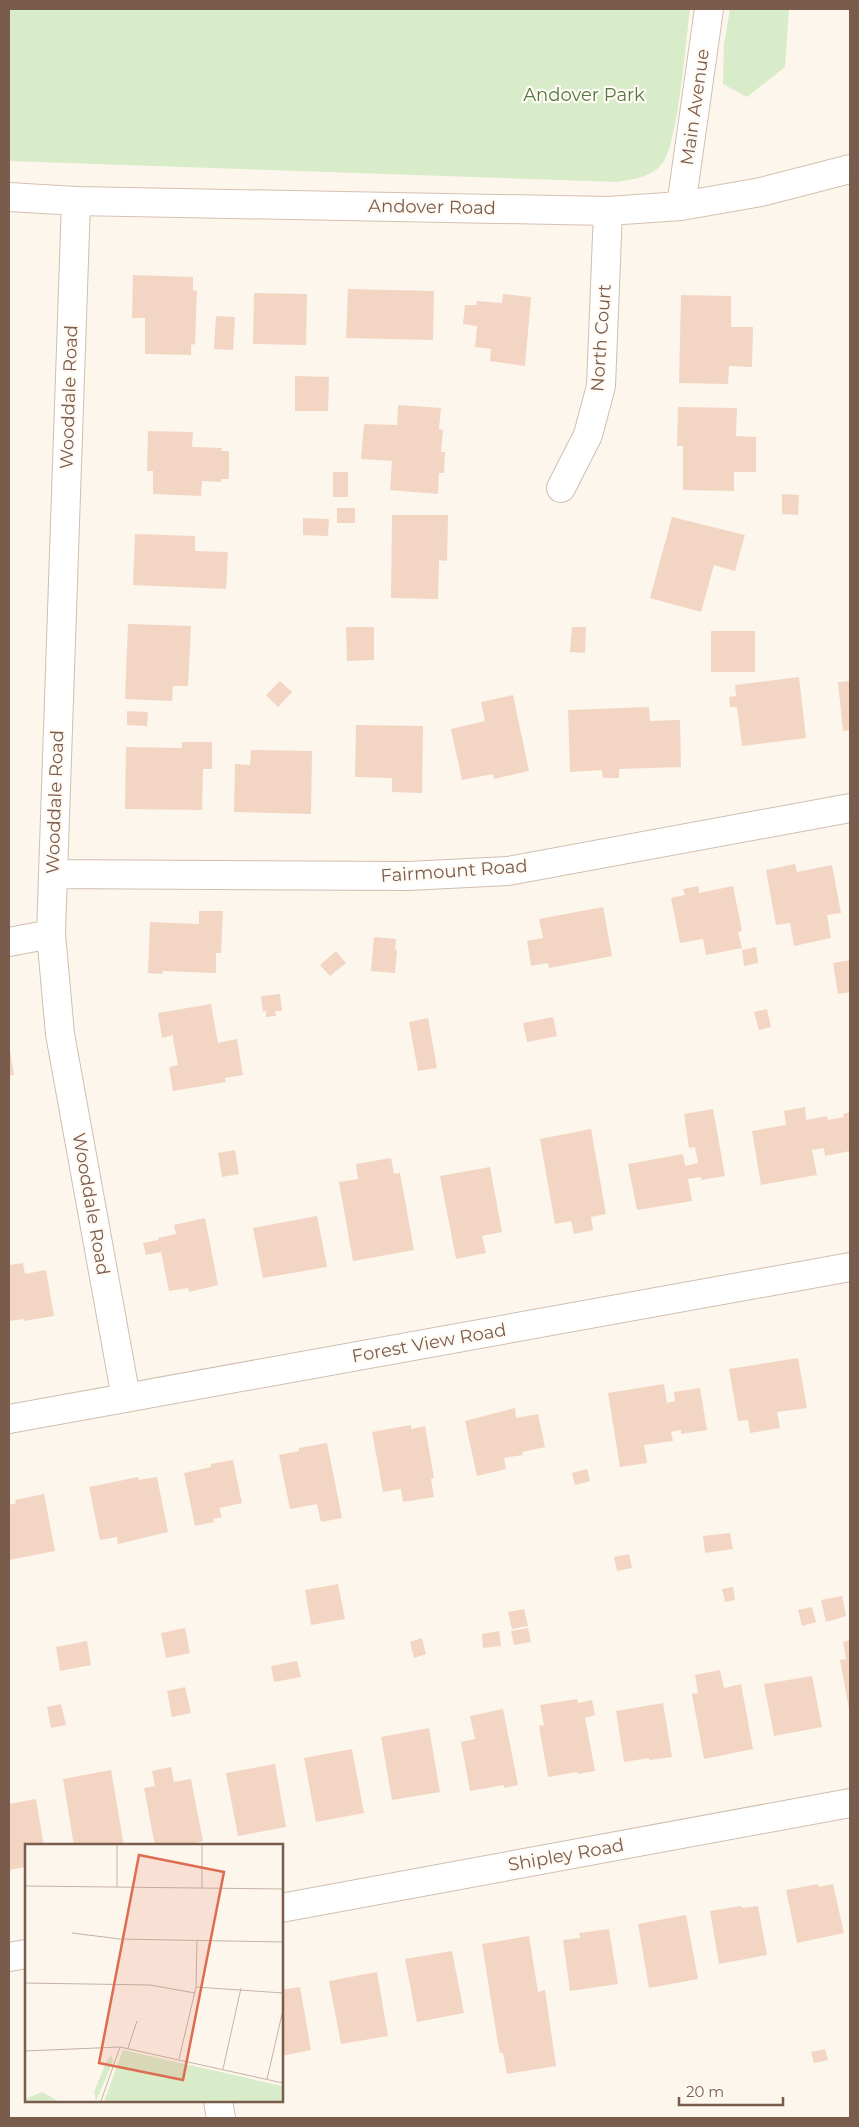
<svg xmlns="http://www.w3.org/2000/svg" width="859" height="2127" font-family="Montserrat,sans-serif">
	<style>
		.green { fill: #d8ecc9 }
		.building { fill: #f3d5c3 }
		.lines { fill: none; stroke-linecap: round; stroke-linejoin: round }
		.street-casing { stroke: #d1beb0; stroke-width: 30 }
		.secondary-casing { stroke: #d6c0b0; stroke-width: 30 }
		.street { stroke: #fff; stroke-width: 28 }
		.secondary { stroke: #fff; stroke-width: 28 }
		.labels { text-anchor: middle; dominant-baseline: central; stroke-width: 4.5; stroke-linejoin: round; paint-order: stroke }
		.park-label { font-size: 18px; fill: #537a41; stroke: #fffaf3 }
		.street-label { font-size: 18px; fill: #7a5c4d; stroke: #fffaf3 }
		.inset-road { fill: none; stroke: #c5b3a7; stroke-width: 1 }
		.view { fill: #dc6d51; fill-opacity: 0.15; stroke: #dc6d51; stroke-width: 2.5 }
		.inset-edge { fill: none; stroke: #7a5c4d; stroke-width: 2.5 }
	</style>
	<rect width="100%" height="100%" fill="#fdf6ec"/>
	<path class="green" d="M9 9H690C686 38 678 146 662 164 651 178 632 179 617 182L9 161Z
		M730 9H789L785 67 747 97 723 84 724 44Z"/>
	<path class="building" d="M133 275 193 277V291L197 290 195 344 191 345V355L145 354V318H132Z
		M348 289 434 291 433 340 346 338Z
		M254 293 307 294 306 345 253 344Z
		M503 294 531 297 525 366 490 361 491 349 475 347 477 326 463 324 465 305H476L477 301 502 303Z
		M681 295 731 296V327H753L752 367 729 366 728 384 679 383Z
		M216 316 235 317 233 350 214 349Z
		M295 376 329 377 328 411H295Z
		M398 405 441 408 439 429 443 430 441 452H445L444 473H439L438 494 390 490 392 461 361 459 364 424 397 425Z
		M678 407 737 408 736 436 756 437V472H734V491L683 490V446H677Z
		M148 431 193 432 192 447 222 448 221 451H229V479H221V482L202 481 201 496 153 494V471H147Z
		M333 472H348V497H333Z
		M782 494 799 495 798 515 782 514Z
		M337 508H355V523H337Z
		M392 515H448L447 561 439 560 438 599 391 598Z
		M672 517 745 535 735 571 714 565 701 612 650 598Z
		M303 518 329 519 328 536 303 535Z
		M135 534 195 536V551L228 552 226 589 133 585Z
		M128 624 191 626 188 686H173L172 701 125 699Z
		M346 627H374V660L347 661Z
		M572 627H586L585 653 570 652Z
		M711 631H755V672H711Z
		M799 677 806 738 742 746 737 707H730L729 697 736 696 735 685Z
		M280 681 292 692 278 707 266 695Z
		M850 681V730L843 731 838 682Z
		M513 695 529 771 494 779 493 774 462 780 451 729 485 721 481 702Z
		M649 707 650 721 680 720 681 767 619 769V778H603L602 770 570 772 568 710Z
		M127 711 148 712 147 726 127 725Z
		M356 725 423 726 422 793 392 792V778L355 777Z
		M182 742H212V769H203L202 810 125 809 126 747 182 748Z
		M251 750 312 751 311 814 234 812 235 764 250 765Z
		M795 864 797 872 832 865 841 913 827 915 831 938 794 946 790 923 776 925 766 870Z
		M698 886 699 893 733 886 742 931 738 932 742 948 706 955 703 939 680 943 671 898 685 895 683 889Z
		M603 907 612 956 549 968 548 963 531 966 527 941 543 938 539 919Z
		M199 911H223L221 953H216V973L163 971 162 974 148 973 150 922 199 924Z
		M374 937 396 939 395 950H397L395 973 371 971Z
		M756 947 758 963 744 966 742 950Z
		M336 951 346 963 330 976 320 965Z
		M850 960V992L838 994 833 963Z
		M280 994 282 1011H275L276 1016 266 1017V1011L263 1012 261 996Z
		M211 1004 218 1043 237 1039 243 1075 225 1078 226 1082 173 1091 169 1067 178 1065 173 1038V1035L162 1038 158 1013Z
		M767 1009 771 1027 759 1030 754 1012Z
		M553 1017 557 1036 527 1042 523 1023Z
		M428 1018 437 1068 418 1071 409 1022Z
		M10 1051 14 1075 9 1076V1052Z
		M805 1107 806 1120 827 1116 828 1120 844 1117 843 1114 850 1112V1151L825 1156 824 1148 812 1150 817 1175 761 1185 752 1131 786 1125 784 1111Z
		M713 1109 725 1176 701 1180V1177L688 1179 692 1201 637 1210 628 1164 683 1154 685 1166 698 1163 695 1147 689 1148 684 1114Z
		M591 1129 606 1214 591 1217 593 1230 574 1234 571 1221 555 1224 540 1139Z
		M235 1150 239 1174 222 1177 218 1153Z
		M391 1158 394 1174 400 1173 414 1250 353 1261 339 1182 358 1179 356 1164Z
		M490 1167 502 1232 482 1236 486 1253 456 1259 440 1176Z
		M317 1216 327 1267 263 1278 253 1228Z
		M205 1218 218 1285 189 1292 188 1288 169 1291 161 1252 146 1255 143 1243 158 1240V1238L176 1234 174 1225Z
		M23 1263 25 1274 46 1270 54 1316 24 1321V1319L9 1321V1265Z
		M798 1358 807 1408 777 1412 780 1428 750 1433 748 1420 738 1421 729 1369Z
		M664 1384 667 1403 675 1401 674 1392 700 1388 707 1430 681 1434V1430L671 1432 673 1441 644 1445 647 1463 620 1467 608 1393Z
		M515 1408 516 1418 538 1414 545 1447 522 1452 523 1455 504 1458 506 1469 477 1476 465 1421Z
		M411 1425V1429L425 1426 434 1478 431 1479 434 1497 403 1502 401 1489 383 1492 372 1432Z
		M327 1443 342 1518 321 1522 317 1504 290 1509 279 1455 299 1451V1448Z
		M233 1460 242 1503 219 1508 222 1517 213 1519 214 1522 195 1526 184 1473 211 1467V1464Z
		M587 1469 590 1481 575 1485 572 1473Z
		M138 1477 139 1480 157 1477 168 1532 118 1544 117 1537 100 1540 89 1487Z
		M44 1494 55 1551 9 1560V1505L16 1503 15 1500Z
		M730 1533 733 1549 705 1553 703 1536Z
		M629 1554 632 1568 617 1571 614 1557Z
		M338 1584 345 1619 311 1625 305 1590Z
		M733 1587 735 1600 725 1602 722 1589Z
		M842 1596 846 1616 826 1622 821 1600Z
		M812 1607 816 1622 802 1626 798 1610Z
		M524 1609 528 1626 512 1629 508 1612Z
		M185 1628 190 1653 166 1658 161 1633Z
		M528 1628 531 1642 514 1645 511 1631Z
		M499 1631 501 1646 483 1648 482 1634Z
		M422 1638 426 1654 414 1658 410 1642Z
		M850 1640V1709H849L840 1660 846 1659 843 1642Z
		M87 1641 91 1665 60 1671 56 1647Z
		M297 1661 301 1677 274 1682 271 1666Z
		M720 1670 724 1688 741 1684 753 1749 704 1759 692 1694 698 1693 695 1675Z
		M812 1676 822 1727 774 1736 764 1684Z
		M185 1687 191 1713 172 1717 167 1691Z
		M577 1699 578 1703 592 1700 595 1715 585 1718 595 1771 578 1774 577 1772 548 1777 539 1726 544 1725 540 1705Z
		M663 1703 672 1757 649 1760V1758L624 1762 616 1711Z
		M61 1704 66 1725 51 1728 47 1707Z
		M503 1709 518 1785 504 1788V1785L470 1791 461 1742 475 1739 470 1716Z
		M429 1728 440 1792 392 1800 381 1737Z
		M352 1749 364 1813 316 1822 304 1758Z
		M275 1764 286 1827 238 1836 226 1773Z
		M171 1767 174 1782 191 1779 203 1841 180 1846H155L144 1788 155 1786 152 1771Z
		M111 1770 124 1846H74L63 1779Z
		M36 1799 44 1846H26V1867L9 1870V1804Z
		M818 1884 819 1887 833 1884 844 1933 797 1943 786 1890Z
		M741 1906 742 1908 758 1906 767 1955 719 1964 710 1911Z
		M686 1915 698 1979 649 1988 638 1924Z
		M609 1929 618 1984 570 1991 563 1940 580 1938 579 1933Z
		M529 1936 538 1992 545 1990 556 2066 507 2074 503 2053H500L498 2044 482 1944Z
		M452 1951 464 2013 417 2022 405 1959Z
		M377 1972 388 2036 341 2044 329 1981Z
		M300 1987 311 2050 281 2056V1990Z
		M825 2049 828 2060 814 2063 811 2052Z"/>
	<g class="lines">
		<g class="street-casing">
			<path id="street" d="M76 201 51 934 60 1034 126 1398
				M681 206 709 9
				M561 488 588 435 601 386 608 211
				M53 874 408 876 508 871 850 808
				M9 942 51 934
				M9 1419 850 1267
				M281 1908 850 1803
				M9 1957 26 1954
				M218 2101 221 2118"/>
		</g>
		<g class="secondary-casing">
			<path id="secondary" d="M9 197 76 201 608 211 681 206 761 192 850 169"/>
		</g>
		<use href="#street" class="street"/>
		<use href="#secondary" class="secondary"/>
	</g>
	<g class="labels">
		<g class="park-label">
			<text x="584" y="95">Andover Park</text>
		</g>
		<g class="street-label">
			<text transform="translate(695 107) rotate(-82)">Main Avenue</text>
			<text transform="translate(432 207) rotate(1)">Andover Road</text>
			<text transform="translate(601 338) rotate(-86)">North Court</text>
			<text transform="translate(69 397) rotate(-88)">Wooddale Road</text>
			<text transform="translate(55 802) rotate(-88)">Wooddale Road</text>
			<text transform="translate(454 871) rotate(-4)">Fairmount Road</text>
			<text transform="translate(91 1204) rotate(80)">Wooddale Road</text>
			<text transform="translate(429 1343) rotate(-10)">Forest View Road</text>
			<text transform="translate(566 1855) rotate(-10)">Shipley Road</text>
		</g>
	</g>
	<g transform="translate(25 1844)">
		<rect width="258" height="258" fill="#fdf6ec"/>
		<path d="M98 206 257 242V257H79ZM87 212 88 218 71 257 69 248 83 214ZM17 248 33 257H0V255Z" fill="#d8ecc9"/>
		<path class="inset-road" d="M0 42 258 45M92 43V0M177 44V0M47 89 95 95 258 98M0 139 125 141 170 149M171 143 258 149M103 204 112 177M0 207 95 203 258 239M154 215 171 143 172 96M198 225 216 144M242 235 258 166M76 257 95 203"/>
		<path class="view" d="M114 11 199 28 158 236 74 219Z"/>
		<rect width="258" height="258" class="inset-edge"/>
	</g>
	<rect width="859" height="2127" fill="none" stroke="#7a5c4d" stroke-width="20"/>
	<path d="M679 2097v8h104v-8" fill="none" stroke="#7a5c4d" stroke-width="2.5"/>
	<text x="686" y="2097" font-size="15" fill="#7a5c4d" stroke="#fffaf3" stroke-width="4" paint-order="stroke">20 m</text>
</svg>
